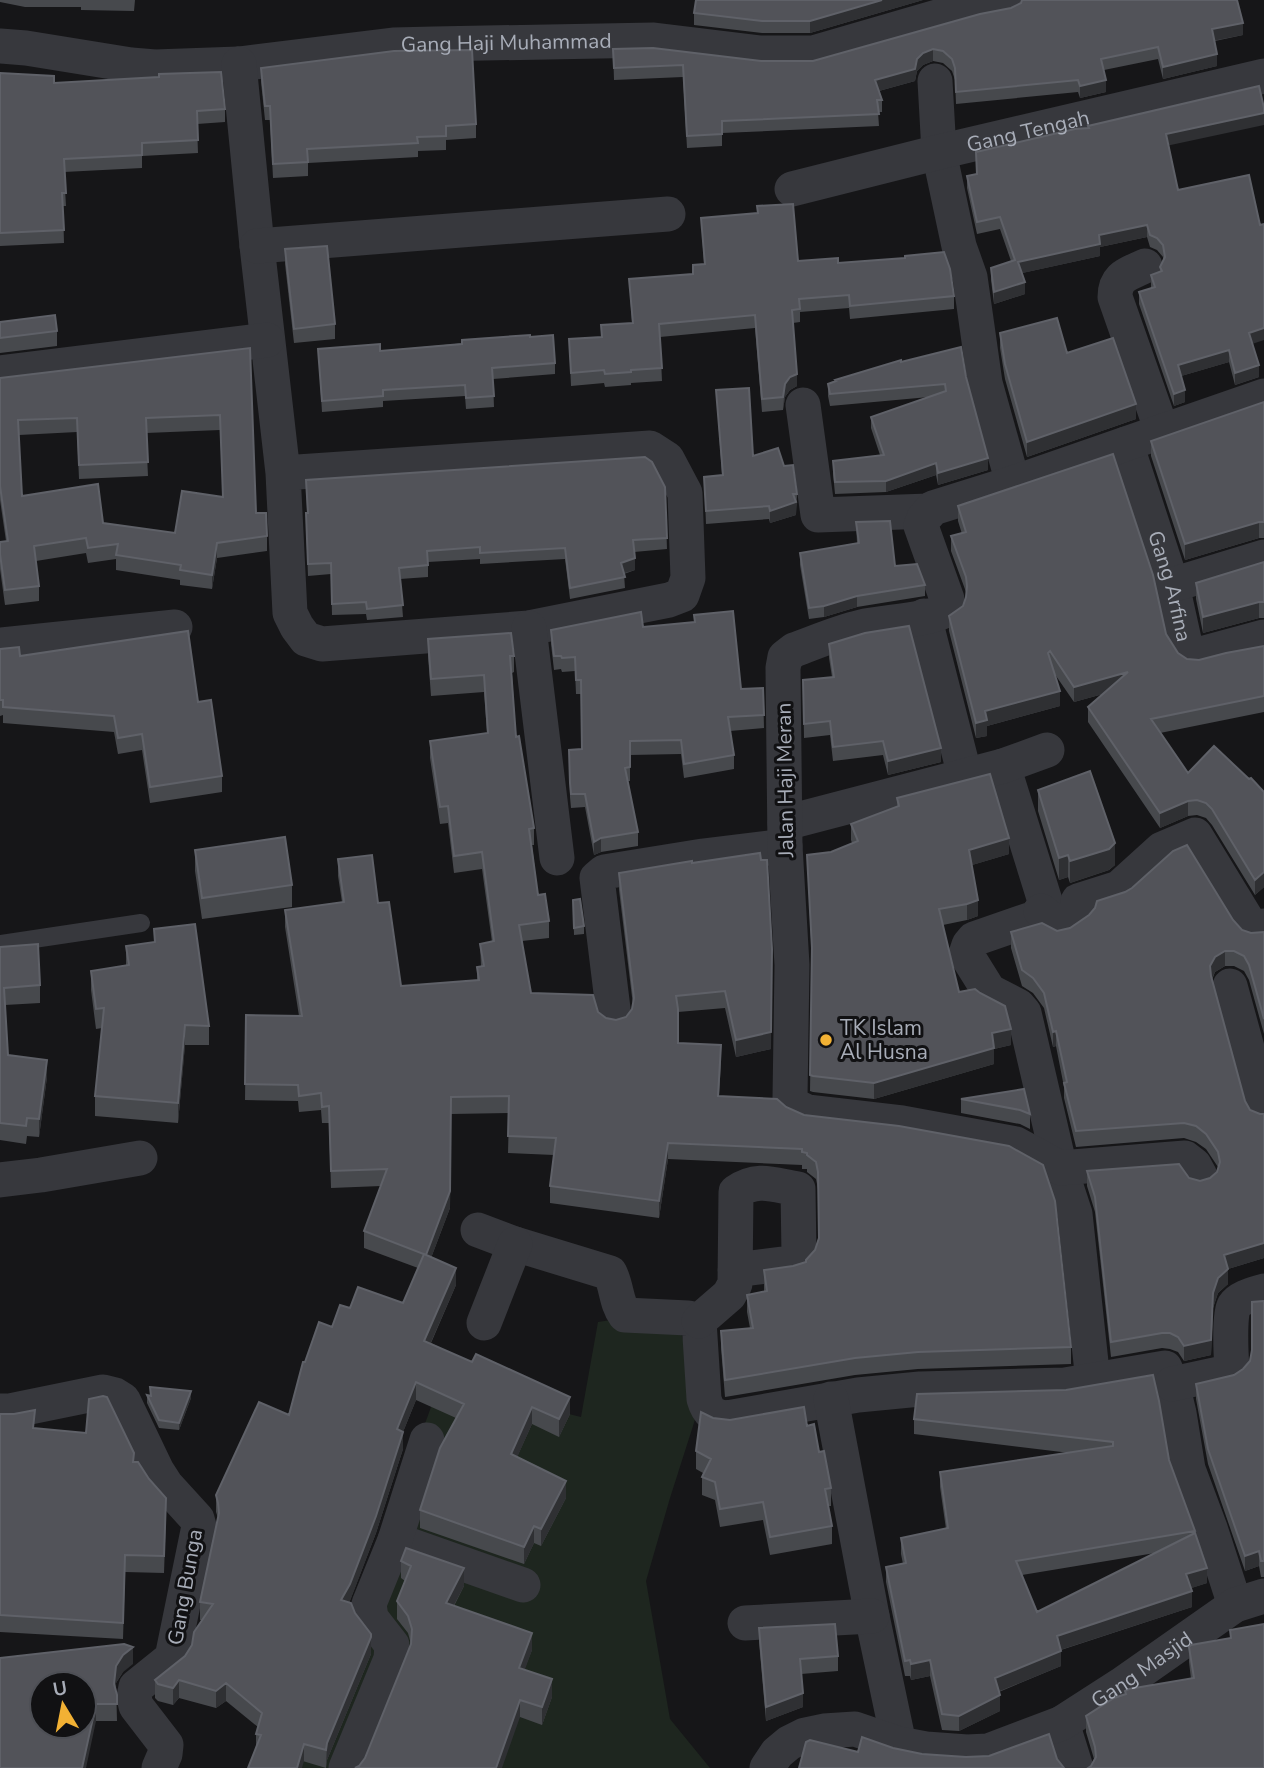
<svg xmlns="http://www.w3.org/2000/svg" width="1264" height="1768" font-family="'Nunito Sans',sans-serif">
	<style>
		.green { fill: #1e261f }
		.lines { fill: none; stroke-linecap: round; stroke-linejoin: round }
		.service { stroke: #37383d; stroke-width: 18 }
		.minor { stroke: #37383d; stroke-width: 35 }
		.wall { fill: #47494d; fill-rule: evenodd }
		.shaded-wall { fill: #2f3033 }
		.building { fill: #525359; stroke: #5f6168; stroke-width: 2; fill-rule: evenodd }
		.poi-dot { fill: #f2b134; stroke: #111113; stroke-width: 2.5 }
		.labels { text-anchor: middle; dominant-baseline: central; stroke-width: 6; stroke-linejoin: round; paint-order: stroke }
		.street-label { font-size: 21px; fill: #a8adb8; stroke: #111113 }
		.poi-label { font-size: 21px; fill: #a8adb8; stroke: #111113; text-anchor: start }
	</style>
	<rect width="100%" height="100%" fill="#161618"/>
	<path class="green" d="M675 1310 700 1404 670 1498 646 1581 670 1719 710 1768H281L368 1582 440 1382 581 1417 598 1322Z"/>
	<g class="lines">
		<path class="service" d="M0 944 141 923"/>
		<g class="minor">
			<path id="s1" d="M0 46 26 48 131 65 155 67 239 64 393 45 434 44 654 40 761 53H813L975 6 1007 0"/>
			<path d="M239 64 257 246 283 473 290 613 297 627 306 639 322 644 529 628 669 600 682 595 688 578 685 493 667 459 650 448 283 473"/>
			<path d="M935 81 939 152 959 246 970 277 985 383 1013 483"/>
			<path id="s2" d="M792 189 939 152 1264 76"/>
			<path d="M257 246 668 214"/>
			<path d="M1145 266C1128 274 1115 276 1115 297L1162 431"/>
			<path d="M0 373 267 340"/>
			<path d="M803 405 818 515 929 511"/>
			<path id="s3" d="M1126 444 1172 585 1185 644 1194 656 1264 637"/>
			<path d="M1172 585 1264 557"/>
			<path d="M924 616 965 776"/>
			<path d="M529 628 557 858"/>
			<path d="M0 645 175 627"/>
			<path d="M1003 766 1045 901 1041 911 1035 918 974 939 969 945 966 954 989 991 1018 1006 1024 1013 1060 1168 1075 1214 1093 1381"/>
			<path d="M785 823 1003 766 1047 750"/>
			<path d="M1041 911 1059 926 1077 914 1078 901 1119 888 1162 849 1195 835 1250 925 1255 929 1264 926"/>
			<path d="M1230 986 1264 1110"/>
			<path d="M614 1017 597 878 604 872 703 856 785 846"/>
			<path d="M1200 1176 1194 1165 1185 1158 1060 1168 1016 1144 902 1123 807 1112 795 1106 790 1098 792 965 785 846 783 668 785 657 794 650C816 642 839 632 861 627 882 622 931 620 946 610L947 599 921 526 924 518 933 508 1013 483 1264 396"/>
			<path d="M0 1180 41 1175 140 1158"/>
			<path d="M478 1230 515 1244 610 1273C617 1287 616 1303 625 1315L688 1318 699 1321 704 1399C708 1413 713 1416 727 1418L858 1395 920 1389 1065 1385 1165 1368 1172 1384 1179 1413 1188 1469 1210 1528 1235 1605"/>
			<path d="M699 1321 729 1295 735 1284 736 1192C758 1177 773 1185 798 1189L799 1255 795 1260 790 1263 735 1270"/>
			<path d="M484 1323 515 1244"/>
			<path d="M1172 1384 1223 1373 1232 1367C1231 1356 1229 1315 1234 1306 1240 1297 1255 1294 1264 1291"/>
			<path d="M831 1399 872 1616 899 1744"/>
			<path d="M0 1411H10L103 1392 115 1395 123 1400 157 1471 166 1485 197 1519 199 1526 172 1658 136 1687 134 1697 136 1706 166 1745 165 1754 159 1768"/>
			<path d="M395 1540 523 1585"/>
			<path d="M745 1623 872 1616"/>
			<path d="M1062 1723 1076 1768"/>
			<path d="M346 1768 391 1659 392 1645 371 1618 369 1604 395 1540 427 1440"/>
			<path id="s4" d="M767 1768 777 1753 789 1743 805 1735 824 1731 855 1729 899 1744 926 1749 967 1752 988 1751 1062 1723 1121 1685 1235 1605 1264 1596"/>
		</g>
	</g>
	<path class="wall" d="M0 0H135L134 11 81 10V7H25L0 2Z
		M923 0 810 33H762L694 25V13Z
		M1021 3 1243 35 1215 41 1217 66 1163 79 1158 59 1104 70 1106 92 1080 98 1078 92 956 104 955 80 952 71 943 63 933 61 923 65 917 71 915 81 879 91 882 100V112H878L879 126 722 133V146L687 148 683 77 614 80 613 49 761 61H813L1011 8Z
		M261 68 476 124V138L446 140V150L418 151V157L308 163V176L273 178 270 120H265L261 82Z
		M0 73 54 83 225 109V122L197 124 198 153 142 156V168L64 172 66 206H63L64 243 0 246Z
		M1169 146 1178 190 1260 225 1253 344 1259 377 1235 385 1229 362 1181 376 1185 402 1174 406 1139 304V292L1151 289V275L1160 271V267L1163 260V257L1157 250 1150 247 1147 237 1100 247V256L1022 273 1025 294 994 304 991 280V268L1011 261 1000 229 977 234 967 188V176L976 174V152Z
		M757 206 798 261 838 263 954 296V309L850 319 849 308 800 312V322L793 323 797 386 790 390 785 397 783 410 762 412 755 328 660 337 662 381 631 383V385L605 387 604 383 571 386 569 339 601 337V325L632 323 629 279 693 274V265L704 264 701 218 757 213Z
		M285 249 335 324V339L294 343 285 264Z
		M0 322 57 331V346L0 353Z
		M1000 333 1067 353 1136 419 1027 457 1005 379 1000 348Z
		M530 337 555 363V374L493 379 494 407 466 409 465 396 383 401V407L322 412 318 349 380 351Z
		M250 348 256 513 267 536V551L217 558 212 589 180 585V580L116 570V559L88 563 86 553 36 561 39 586V601L5 605 0 569V542L6 541 0 500V378ZM220 430 223 497 175 533 103 523 22 496 19 435 77 432 79 479 148 476 146 433Z
		M901 362 966 377 988 470 938 485 936 475 886 492 835 494 833 473V461L880 455 871 428V417L929 397 830 406 828 396V384Z
		M716 390 753 456 784 466 797 494 796 515 770 523 769 519 706 524 704 477 722 475Z
		M1264 402V538H1259L1185 560 1151 456V441Z
		M306 480 665 487 667 549 634 552 635 570 624 574 625 588 570 599 565 559 480 564V559L428 562V577L400 579 403 617 367 620 366 614 332 615 331 574 308 576 306 524V513H307Z
		M958 506 1166 634 1178 653 1187 659 1199 660 1264 646V712L1160 733 1188 773 1264 792V887L1255 895 1212 825 1206 818 1197 815 1188 816 1160 828 1088 722V707L1103 694 1074 702 1054 673 1060 706 987 726V736L976 738 949 631V616L963 606 966 597V592L951 551V536L962 534 958 521Z
		M856 522 895 566 925 585V596L857 607 824 617 809 619 800 565V553L857 543Z
		M1264 562V618H1259L1203 633 1196 599V583Z
		M694 615 741 689 763 688 764 728 730 731 734 755V769L684 778 681 754 630 755V781H628L638 832V846L601 852 594 855 585 807 571 808 570 797 569 750 582 749 581 694H576L575 671 562 672 561 669 554 670 551 644V630L643 627 694 622Z
		M428 639 514 656V672L512 673 516 737 534 828V845H532L538 895 549 921V938L522 941 531 993 598 1012 606 1018 616 1020 626 1017 632 1009 633 1005 619 890V873L692 861 771 1049 736 1057 725 1008 678 1012V1043L721 1062 719 1096 786 1107 1071 1347V1364L918 1369 855 1375 725 1397 721 1348V1331L750 1328 747 1312V1295L764 1291V1270L793 1266 806 1262 815 1250 819 1239 818 1189 816 1179 807 1172V1169H802V1165L668 1159 659 1218 550 1203V1186L554 1155 508 1153 509 1113 451 1114 450 1208 431 1258 456 1285 431 1343 570 1414 559 1437 532 1424 517 1457 566 1498 541 1546 534 1543 524 1564 420 1528V1510L456 1418 416 1400 403 1432V1449L376 1533 349 1603 371 1654 327 1760 326 1768 256 1747V1734L258 1727 226 1701 216 1708 179 1698 173 1705 158 1701 155 1698V1680L185 1656 192 1645 203 1620H200V1602L218 1518 216 1512V1495L289 1415 305 1362 332 1327 350 1308 403 1303 418 1268 364 1248V1231L381 1186 331 1188 329 1123H322L321 1110 299 1112 298 1101 245 1100 246 1015 299 1016 285 927V910L342 902 338 876V859L378 903 401 986 477 980V967L481 966 480 944 492 942 482 869 454 873 448 823 440 824 430 758V741L487 733 484 692 431 696 428 656Z
		M829 644 941 762 888 775 883 755 833 761 830 735 804 738 803 680 832 677 829 658Z
		M0 649 20 656 198 702 222 776V792L150 803 142 750 118 754 114 732 3 723V715L0 716Z
		M1038 790 1115 865 1109 870 1070 883 1068 877 1059 880 1038 811Z
		M897 798 1009 854 972 865 978 916 967 920 943 925 959 992 1011 1045 994 1049V1064L874 1099 813 1092 810 1091 812 961 807 855 831 852 852 843 851 840V824L897 807Z
		M195 850 292 885V907L202 919 195 871Z
		M573 900 584 926V934L574 935Z
		M1233 920 1242 930 1251 933 1264 932V1034L1249 980 1244 971 1234 966H1225L1215 972 1212 980 1245 1101 1250 1110 1260 1114H1264V1258L1228 1269V1284L1218 1293 1213 1308 1211 1355 1184 1361 1178 1352 1170 1349 1162 1348 1111 1357 1095 1212 1087 1186V1171L1189 1178 1200 1181 1210 1178 1217 1172 1218 1167 1206 1149 1196 1142 1184 1138 1076 1147 1064 1098V1087L1056 1046 1053 1047 1044 1008 1033 993 1022 986 1011 948V932L1057 931Z
		M154 929 209 1026V1045H185L178 1123 95 1116V1096L102 1028 96 1029 91 990V971L126 965V946L154 942Z
		M0 947 40 985V1003L5 1005 8 1055 47 1077 39 1137 27 1136 26 1144 0 1140Z
		M1024 1089 1030 1114V1129L1020 1124 961 1113V1099Z
		M1264 1301V1577H1261L1259 1566 1245 1571 1208 1464 1196 1399V1384L1234 1375 1243 1369 1250 1361Z
		M150 1387 191 1398 179 1430 159 1428 147 1403V1395L150 1396Z
		M1066 1390 1169 1460 1195 1531 1207 1583 1191 1588 1192 1607 1061 1650V1666L999 1692 1000 1711 959 1731 942 1730 930 1676 911 1680 910 1676H905L886 1582V1567L903 1564 901 1554V1538L946 1529 940 1487V1472L1070 1453 914 1434V1419ZM1155 1553 1037 1612 1022 1575Z
		M0 1414 35 1429 134 1462 166 1515 164 1573 125 1572 123 1639 0 1632Z
		M713 1418 807 1426 819 1452 831 1488V1506H828L832 1526V1544L770 1555 763 1520 720 1527 715 1500 702 1495V1477L703 1473 696 1469V1451Z
		M401 1561 464 1586 454 1606 532 1650 524 1670 552 1697 542 1725 520 1717 359 1766 365 1758 411 1644 408 1633 397 1619V1601L405 1581 401 1578Z
		M1264 1624 1091 1766 1094 1759 1086 1732V1716L1125 1694V1691L1191 1679 1189 1662V1647L1230 1639V1630Z
		M759 1628 838 1656V1671L801 1674 803 1707 766 1721 759 1642Z
		M133 1664 123 1672 116 1683 117 1721H96L0 1768Z"/>
	<path class="shaded-wall" d="M882 0H923L810 33V21Z
		M1243 23V35L1212 41V29Z
		M933 49V61L923 65 917 71 915 81 875 92V80L917 59 923 53Z
		M1217 54V66L1163 79V67Z
		M1106 80V92L1080 98V86Z
		M1264 113V125L1166 146V134Z
		M1147 225V237L1100 247V256L1018 274V262L1099 235Z
		M1025 282V294L994 304V292Z
		M1264 328V340L1249 345V333Z
		M1229 350V362L1178 377V365Z
		M1259 365V377L1235 385V373Z
		M797 374V386L790 390 785 397 783 410 785 384 790 377Z
		M1185 390V402L1174 406V394Z
		M1136 404V419L1027 457V442Z
		M988 458V470L938 485V473Z
		M936 463V475L886 492V481Z
		M796 502V515L770 523V511Z
		M1259 522V538L1185 560V544Z
		M217 543V558L212 589V575Z
		M635 558V570L621 574V563Z
		M857 596V607L824 617V606Z
		M1259 602V618L1203 633V617Z
		M1128 672V687L1074 702V687Z
		M1060 691V706L987 726V736L976 738V723L985 711Z
		M941 748V762L888 775V761Z
		M1188 801V816L1160 828V813Z
		M601 838V852L594 855V842Z
		M1009 838V854L969 866V850Z
		M1115 843V865L1109 870 1070 883V861Z
		M1068 855V877L1059 880V858Z
		M1264 872V887L1255 895V880Z
		M978 900V916L967 920V904Z
		M772 949 771 1049 736 1057V1040Z
		M1225 951V966L1215 972 1210 982V966L1215 957Z
		M185 1025V1045L178 1123V1103Z
		M1011 1029V1045L994 1049V1064L874 1099V1083L992 1033Z
		M1056 1031V1046L1053 1047V1032Z
		M47 1060V1077L39 1137V1119Z
		M451 1097 450 1208 426 1271V1255Z
		M668 1143V1159L659 1218V1201Z
		M1264 1243V1258L1228 1269V1284L1218 1293 1213 1308 1211 1355 1184 1361V1346L1213 1293 1224 1255Z
		M456 1268V1285L424 1358V1341Z
		M416 1382V1400L403 1432V1449L376 1533 350 1601 341 1617V1600L397 1429Z
		M191 1391V1398L179 1430V1423Z
		M570 1397V1414L559 1437V1419Z
		M532 1407V1424L511 1471V1454Z
		M566 1481V1498L541 1546V1529Z
		M534 1526V1543L524 1564V1547Z
		M1259 1551V1566L1245 1571V1556Z
		M464 1568V1586L446 1620V1603Z
		M1207 1568V1583L1186 1590V1574Z
		M1192 1591V1607L1057 1651V1636Z
		M532 1633V1650L519 1686V1668Z
		M371 1634V1654L327 1760 326 1768 327 1743Z
		M133 1647V1664L123 1672 116 1683 114 1701V1684L116 1666 123 1655Z
		M1061 1651V1666L995 1693V1678Z
		M930 1660V1676L911 1680V1664Z
		M552 1679V1697L542 1725V1707Z
		M179 1680V1698L173 1705V1688Z
		M226 1683V1701L216 1708V1691Z
		M803 1693V1707L766 1721V1707Z
		M1000 1695V1711L959 1731V1716Z
		M520 1700V1717L502 1768H496Z
		M96 1704V1721L86 1768H82Z
		M304 1744V1761L302 1768H297Z"/>
	<path class="building" d="M696 0H882L810 21H762L694 13Z
		M1022 0H1237L1243 23 1212 29 1217 54 1163 67 1158 47 1101 59 1106 80 1080 86 1078 80 956 92 955 68 952 59 943 51 933 49 923 53 917 59 915 69 875 80 882 100H877L879 114 722 121V134L687 136 683 65 614 68 613 49 653 48 761 61H813L980 14 1011 8 1021 3Z
		M472 50 476 124 446 126V136L417 137 418 143 307 149 308 162 273 164 270 106H265L261 68 394 51Z
		M221 72 225 109 197 111 198 140 142 143V155L64 159 66 193H62L64 230 0 233V73L54 76V83L159 77V74Z
		M1259 86 1264 108V113L1166 134 1178 190 1249 175 1260 225 1264 224V328L1249 333 1259 365 1235 373 1229 350 1178 365 1185 390 1174 394 1139 292 1155 287 1151 275 1162 271 1160 267 1165 257 1163 245 1157 238 1150 235 1147 225 1099 235 1100 244 1018 262 1025 282 994 292 991 268 1015 260 1000 217 977 222 967 176 977 174 976 152 1075 129 1089 128 1088 126Z
		M793 204 798 261 838 258V263L905 258V256L944 252 950 269 954 296 850 306 849 295 799 299 800 309 792 310 797 374 790 377 785 384 783 397 762 399 755 315 659 324 662 368 631 370V372L605 374 604 370 571 373 569 339 602 337 601 325 633 323 629 279 693 274V265L705 264 701 218 758 213 757 206Z
		M327 246 335 324 294 329 285 249Z
		M55 315 57 331 0 338V322Z
		M1057 318 1067 353 1113 338 1136 404 1027 442 1005 364 1000 333Z
		M530 335V337L553 335 555 363 492 368 494 396 466 398 465 385 383 390V396L322 401 318 349 380 344V351L462 344V340Z
		M961 347 966 377 988 458 938 473 936 463 886 481 835 482 833 461 884 455 871 417 946 391 945 384 830 394 828 384 836 381 835 380 901 360V362Z
		M250 348 256 513H266L267 536 217 543 212 575 180 570 181 565 116 555 118 544 88 548 86 538 34 546 39 586 5 590 0 554V542L8 541 0 486V378ZM220 415 223 497 182 491 175 533 103 523 98 484 22 496 18 420 77 418 79 465 148 462 146 418Z
		M749 388 753 456 778 448 784 466 793 465 797 494H793L796 502 770 511 769 506 706 511 704 477 723 475 716 390Z
		M1264 402V522H1259L1185 544 1151 441Z
		M1113 454 1153 575 1166 634 1178 653 1187 659 1199 660 1226 653 1264 646V696L1151 719 1188 773 1214 746 1249 779 1251 778 1264 792V872L1255 880 1212 809 1206 803 1197 800 1188 801 1160 813 1088 707 1128 672 1074 687 1050 651 1048 653 1060 691 985 711 987 720 976 723 949 616 963 606 966 597 967 586 966 577 951 536 966 532 958 506Z
		M645 457 652 462 665 487 667 538 633 540 635 558 621 563 625 577 570 588 565 548 480 553V547L427 551 428 565 399 568 403 605 367 609 366 602 332 604 331 563 308 564 306 513H308L306 480Z
		M890 521 895 566 917 564 925 585 857 596 824 606 809 608 800 553 859 543 856 522Z
		M1264 562V602H1259L1203 617 1196 583Z
		M733 611 741 689 763 688 764 715 728 717 734 755 684 764 681 740 630 741V767L625 768 638 832 601 838 594 842 585 794H571L570 783 569 750 582 749 581 680H576L575 657 562 658 561 656H554L551 630 641 612 643 627 695 622 694 615Z
		M909 626 941 748 888 761 883 741 833 747 830 721 804 724 803 680 834 677 829 644 865 633Z
		M188 631 198 702 211 700 222 776 150 787 142 734 118 738 114 716 3 707V700H0V649L19 647 20 656Z
		M511 633 514 656H510L516 737 519 736 534 828 529 829 538 895 545 894 549 921 519 925 531 993 593 995 598 1012 606 1018 616 1020 626 1017 632 1009 634 998 619 873 692 861V863L760 853 761 860H767L772 949 771 1032 736 1040 725 991 676 996 678 1009V1043L721 1045 718 1096 777 1099 786 1107 804 1115 899 1126 1009 1146 1043 1165 1055 1201 1071 1347 918 1352 855 1358 725 1380 721 1331 753 1328 747 1295 767 1291 764 1270 793 1266 806 1262V1260L815 1250 819 1238 818 1172 816 1162 807 1155V1153L802 1152V1149L668 1143 659 1201 550 1186 556 1138 508 1136 509 1096 451 1097 450 1191 426 1255 364 1231 387 1169 331 1171 329 1106 322 1107 321 1093 299 1096 298 1085 245 1084 246 1015 302 1016 285 910 344 902 338 859 372 855 378 903 389 902 401 986 479 980 477 967 484 966 480 944 494 941 482 852 454 856 448 806 440 807 430 741 488 733 484 675 431 679 428 639Z
		M1090 771 1115 843 1109 849 1070 861 1068 855 1059 858 1038 790Z
		M990 774 1009 838 969 850 978 900 967 904 939 909 959 992 975 989 980 993 1005 1006 1011 1029 992 1033 994 1048 874 1083 813 1076 810 1075 812 948 807 855 831 852 858 841 851 824 899 806 897 798Z
		M285 837 292 885 202 898 195 850Z
		M1187 845 1233 920 1242 930 1251 933 1264 932V1019L1249 965 1244 956 1234 951H1225L1215 957 1210 966 1211 976 1245 1101 1250 1110 1260 1114H1264V1243L1224 1255 1228 1269 1218 1278 1213 1293 1211 1340 1184 1346 1178 1337 1170 1333H1162L1111 1342 1095 1197 1087 1171 1179 1164 1189 1178 1200 1181 1210 1178 1217 1172 1220 1162 1218 1152 1206 1134 1196 1126 1184 1123 1076 1131 1064 1083 1067 1082 1056 1031 1053 1032 1044 993 1033 978 1022 970 1011 932 1042 923 1057 931 1070 928 1089 915 1095 908 1097 901 1125 892 1132 888 1173 851Z
		M580 899 584 926 574 928 573 900Z
		M195 924 209 1026 185 1025 178 1103 95 1096 104 1008 96 1009 91 971 129 965 126 946 155 942 154 929Z
		M38 944 40 985 4 988 8 1055 47 1060 39 1119 27 1118 26 1126 0 1123V947Z
		M1024 1089 1030 1114 1020 1110 961 1099Z
		M424 1254 456 1268 424 1341 472 1362 476 1354 570 1397 559 1419 532 1407 511 1454 566 1481 541 1529 534 1526 524 1547 420 1510 440 1448 464 1404 416 1382 397 1429 403 1432 376 1516 350 1584 341 1600 351 1603 355 1613 371 1634V1637L327 1743 326 1750 304 1744 297 1768H248L261 1735 256 1734 262 1713 226 1683 216 1691 179 1680 173 1688 158 1684 155 1680 185 1656 192 1645 194 1632 213 1604 200 1602 219 1513 218 1503 216 1495 259 1402 289 1415 303 1362H305L319 1322 332 1327 340 1305 350 1308 358 1287 403 1303Z
		M1264 1301V1561H1261L1259 1551 1245 1556 1208 1449 1196 1384 1234 1375 1243 1369 1250 1361 1252 1350V1302Z
		M1153 1375 1159 1401 1169 1460 1195 1531 1016 1561 1037 1612 1195 1533 1207 1568 1186 1574 1192 1591 1057 1636 1061 1651 995 1678 1000 1695 959 1716 942 1714 930 1660 911 1664 910 1660 905 1661 886 1567 906 1563 901 1538 948 1528 940 1472 1113 1446V1442L914 1419 917 1394 1066 1390Z
		M150 1387 191 1391 179 1423 159 1420 147 1395 151 1396Z
		M103 1396 107 1397 134 1453 133 1462H138L149 1479 166 1498 164 1556 125 1555 123 1623 0 1615V1414H14L35 1410 33 1428 86 1433 89 1399Z
		M804 1407 807 1426 814 1424 819 1452 824 1451 831 1488 825 1489 832 1526 770 1537 763 1502 720 1509 715 1482 702 1477 711 1459 696 1451 701 1412 713 1418 730 1420Z
		M406 1548 464 1568 446 1603 532 1633 519 1668 552 1679 542 1707 520 1700 496 1768H355L359 1766 365 1758 411 1644 412 1629 408 1616 397 1601 411 1566 401 1561Z
		M835 1624 838 1656 800 1659 803 1693 766 1707 759 1628Z
		M1264 1624V1768H1088L1091 1766 1096 1757 1095 1747 1086 1716 1114 1698 1126 1694 1125 1691 1129 1689 1194 1678 1189 1647 1191 1645 1231 1638 1230 1630Z
		M124 1644 133 1647 123 1655 116 1666 114 1684 117 1695V1704H96L82 1768H0V1658ZM42 1684H84V1726H42Z
		M1049 1734 1057 1759 1064 1768H799L806 1742 810 1740 858 1752 862 1737 893 1748 922 1754 966 1757 989 1756Z"/>
	<circle class="poi-dot" cx="826" cy="1040" r="7"/>
	<g class="labels">
		<g class="street-label">
			<text stroke="none"><textPath href="#s1" startOffset="509">Gang Haji Muhammad</textPath></text>
			<text stroke="none"><textPath href="#s2" startOffset="243">Gang Tengah</textPath></text>
			<text stroke="none"><textPath href="#s3" startOffset="149">Gang Arfina</textPath></text>
			<text transform="translate(785 780) rotate(-91)">Jalan Haji Meran</text>
			<text transform="translate(185 1587) rotate(-80)">Gang Bunga</text>
			<text stroke="none"><textPath href="#s4" startOffset="413">Gang Masjid</textPath></text>
		</g>
		<g class="poi-label">
			<text x="840" y="1028">TK Islam<tspan x="840" dy="24">Al Husna</tspan></text>
		</g>
	</g>
	<g transform="translate(63 1705) rotate(350)"><circle r="33" fill="#111113" stroke="#4d4f55" stroke-width="2"/>
	<path d="M0-5L12 26L0 18L-12 26Z" fill="#f2b134"/>
	<text y="-10" font-size="19" font-weight="bold" text-anchor="middle" fill="#a8adb8">U</text>
	</g>
</svg>
